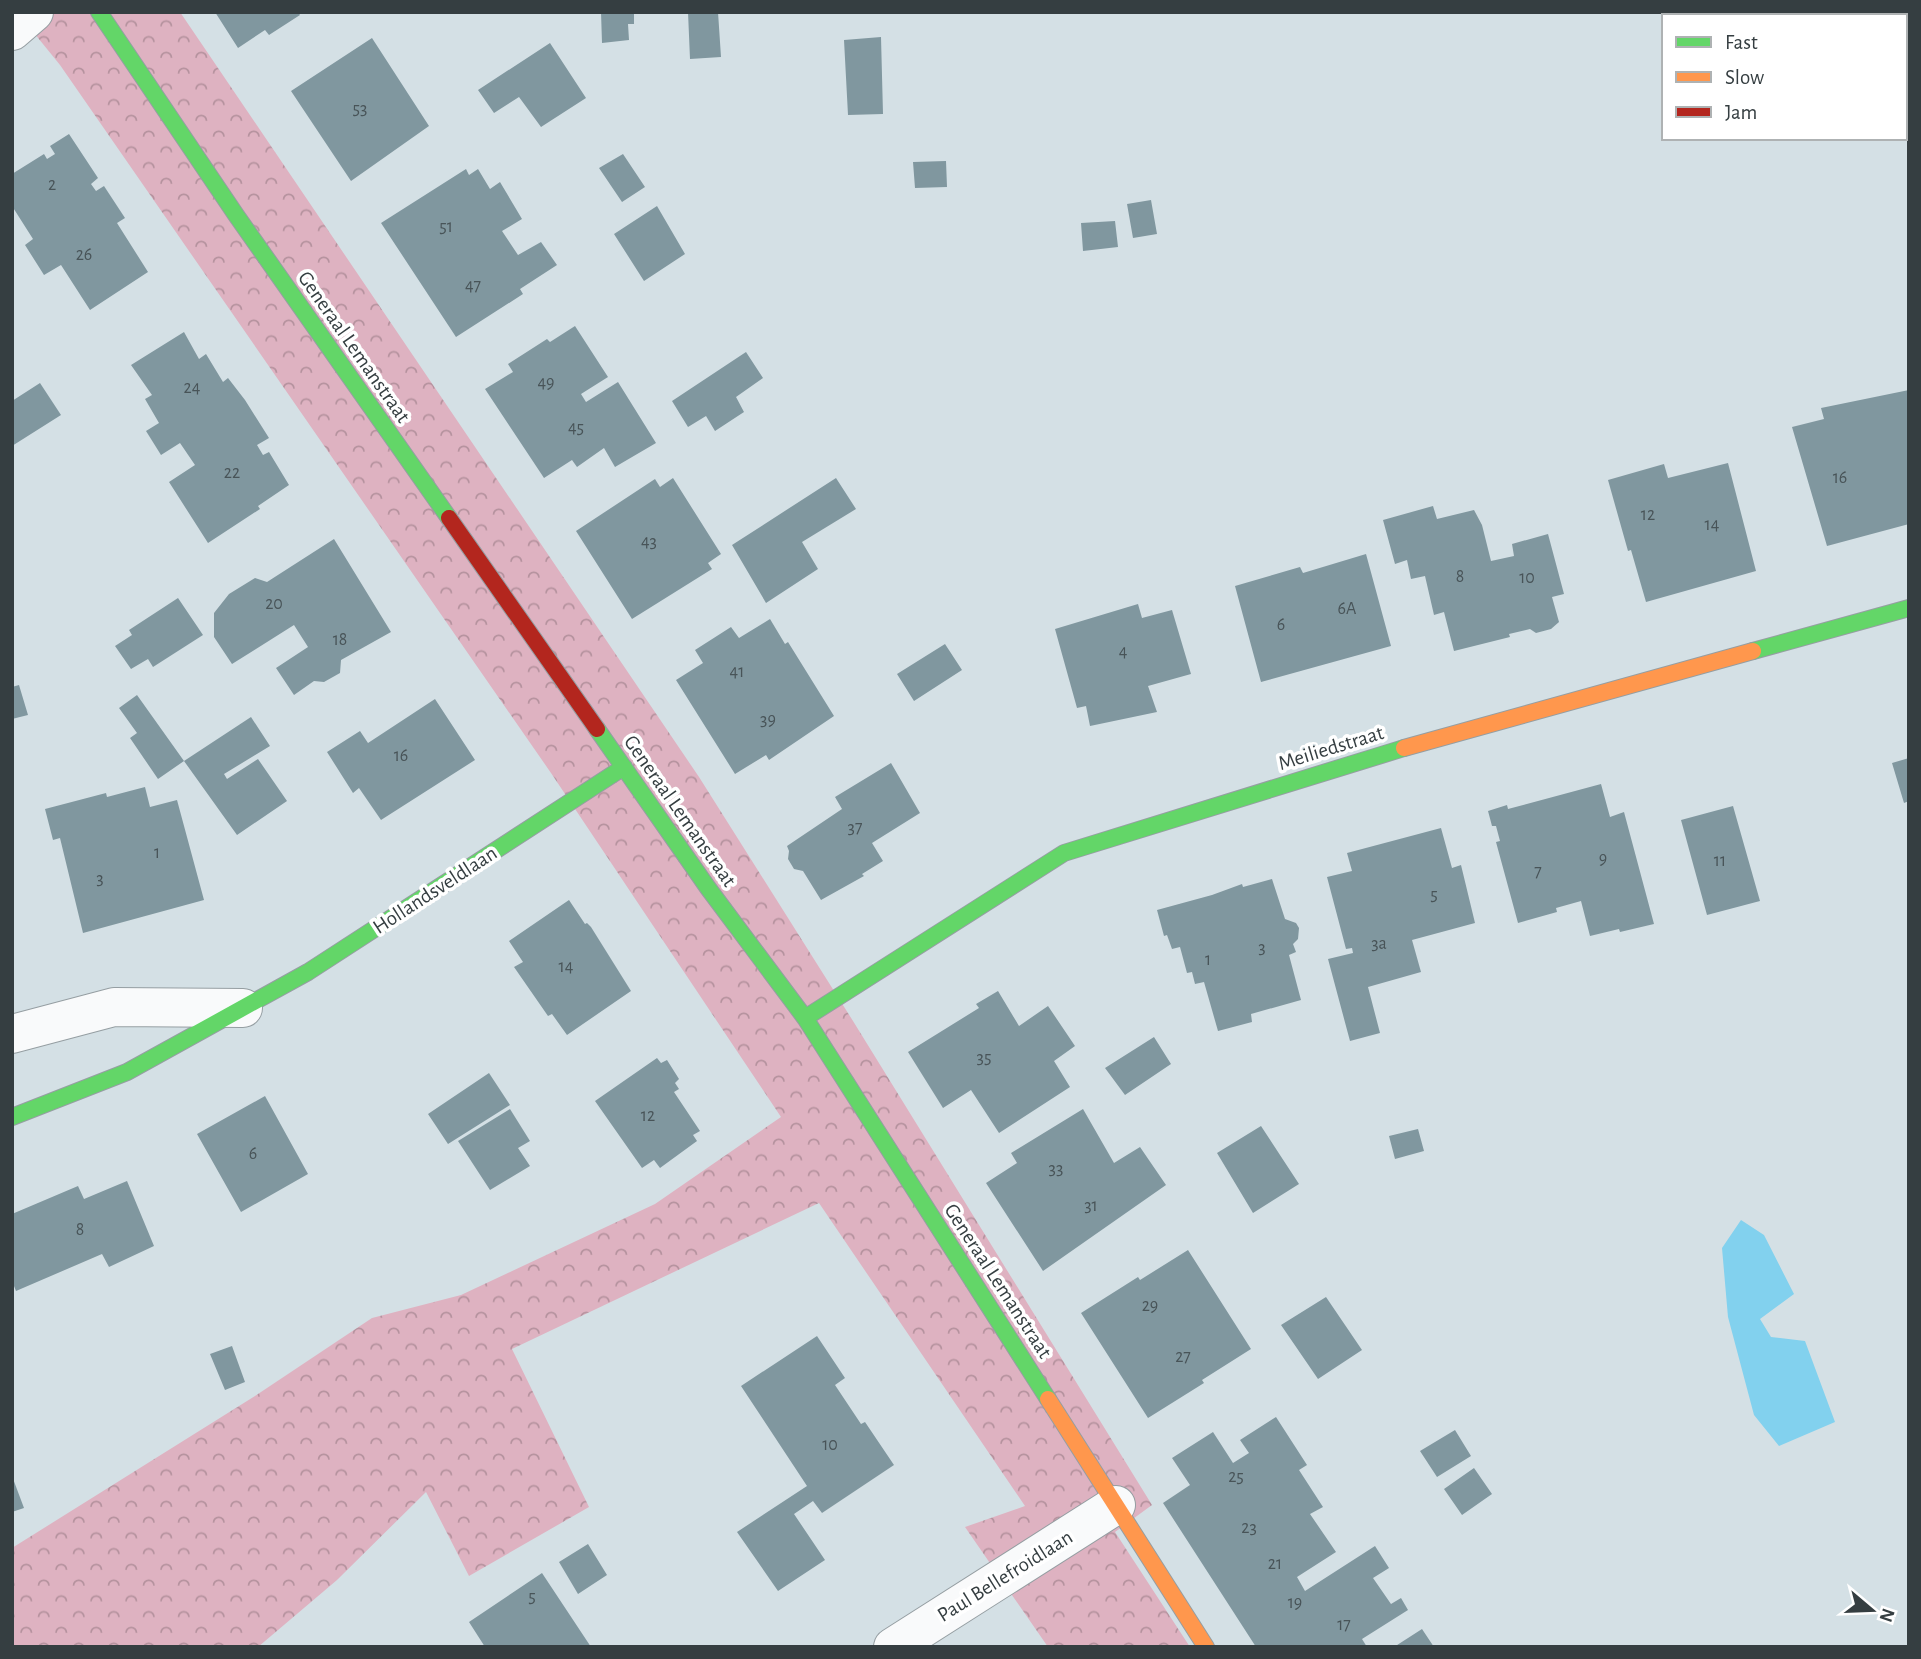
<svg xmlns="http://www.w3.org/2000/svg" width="1921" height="1659" font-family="'Alegreya Sans',sans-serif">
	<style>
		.forest { fill: url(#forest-crowns) }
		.water { fill: #82d1ee }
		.building { fill: #80979f }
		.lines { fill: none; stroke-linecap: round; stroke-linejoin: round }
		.street-casing { stroke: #959ea2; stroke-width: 40 }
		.fast-casing { stroke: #959ea2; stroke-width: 18 }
		.slow-casing { stroke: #959ea2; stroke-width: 18 }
		.jam-casing { stroke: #959ea2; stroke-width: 18 }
		.street { stroke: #f9fafb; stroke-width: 38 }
		.fast { stroke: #63d668; stroke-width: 16 }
		.slow { stroke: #ff974d; stroke-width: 16 }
		.jam { stroke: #b3261e; stroke-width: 16 }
		.labels { text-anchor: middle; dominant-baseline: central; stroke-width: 7; stroke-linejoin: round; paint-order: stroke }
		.number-label { font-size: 18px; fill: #485458 }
		.street-label { font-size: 21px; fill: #353e41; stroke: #fff }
	</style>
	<defs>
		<pattern id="forest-crowns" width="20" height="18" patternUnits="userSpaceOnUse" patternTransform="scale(1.75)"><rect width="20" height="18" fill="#deb2c1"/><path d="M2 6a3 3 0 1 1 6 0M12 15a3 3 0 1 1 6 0" fill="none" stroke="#b5929e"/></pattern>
	</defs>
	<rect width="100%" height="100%" fill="#d4e0e5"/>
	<path class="forest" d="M17 12H180L699 777 853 1021 1152 1505 1115 1532 1190 1647H1048L965 1527 1025 1506 819 1203 512 1349 589 1507 469 1576 426 1492 337 1580 258 1647H12V1548L255 1396 372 1318 461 1295 655 1204 781 1117 551 773 60 65Z"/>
	<path class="water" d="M1741 1220 1764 1235 1794 1294 1760 1319 1771 1337 1805 1341 1835 1422 1779 1446 1754 1415 1728 1317 1722 1248Z"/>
	<path class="building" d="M215 12H298L300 15 269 35 265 30 238 48Z
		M601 12H634V24H628L629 40 602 43Z
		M688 12H718L721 57 690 59Z
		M881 37 883 114 848 115 844 40Z
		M372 38 429 126 351 181 291 91Z
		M550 43 586 98 541 127 519 97 494 113 478 90Z
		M69 134 98 178 91 184 96 191 104 186 125 218 117 223 148 272 90 310 61 265 44 275 25 245 33 239 12 206V174L44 154 47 159 55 154 50 146Z
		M623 154 645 187 622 202 599 168Z
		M946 161 947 187 915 188 913 162Z
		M466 169 469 175 478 169 490 189 500 182 522 219 502 231 518 255 541 242 557 265 520 289 523 294 456 337 381 223Z
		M1151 200 1157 234 1133 238 1127 204Z
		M657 206 685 254 644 281 614 234Z
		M1115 221 1118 247 1083 251 1081 223Z
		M575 326 608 377 581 394 586 402 618 382 656 443 615 467 604 448 577 467 572 460 544 478 485 389 513 372 508 364 547 339 550 342Z
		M184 332 199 359 206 354 223 382 228 378 245 400 269 438 257 445 263 455 269 452 289 485 258 506 260 509 208 543 169 482 195 465 180 443 161 455 146 431 159 423 145 399 152 395 131 365Z
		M746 352 763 378 736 397 744 412 715 431 706 416 688 427 672 401Z
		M40 383 61 415 12 446V401Z
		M1909 390V524L1827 546 1792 427 1824 419 1821 408Z
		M1728 463 1756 571 1646 602 1631 550 1628 551 1608 480 1664 464 1668 478Z
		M673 478 721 554 708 563 712 569 632 619 576 531 655 479 660 487Z
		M836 478 856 509 802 542 818 569 766 603 732 545Z
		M1433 506 1437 519 1474 510 1482 525 1491 561 1514 556 1512 544 1548 534 1564 594 1552 597 1559 622 1551 629 1536 633 1530 629 1509 634 1510 637 1454 651 1444 612 1434 615 1425 576 1411 579 1407 560 1395 564 1383 520Z
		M334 539 391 632 341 660 340 673 324 682 314 681 294 695 276 668 308 647 294 625 232 664 214 637V613L229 594 255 578 267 582Z
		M1366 554 1391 646 1261 682 1235 586 1300 567 1303 573Z
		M178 598 203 635 153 667 148 659 131 669 115 646 132 635 129 630Z
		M1138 604 1142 618 1172 610 1191 674 1148 686 1157 712 1090 726 1086 706 1077 708 1055 629Z
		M770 619 785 644 788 642 834 716 769 760 766 755 735 774 676 680 703 663 695 650 731 627 739 638Z
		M945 644 962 670 914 701 897 674Z
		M19 685 28 715 12 719V687Z
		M137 695 184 761 158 779 130 738 137 733 119 708Z
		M435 699 475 760 381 820 359 788 353 793 327 752 360 731 368 743Z
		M251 717 270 746 224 774 227 779 258 759 287 801 237 835 184 761Z
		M1909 758V801L1904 803 1892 763Z
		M891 763 920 813 872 843 883 861 862 874 864 876 821 900 803 871 794 869 788 859 789 851 787 846 842 809 835 797Z
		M1601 784 1610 817 1624 812 1654 924 1620 932 1619 929 1590 936 1581 901 1556 908 1557 912 1518 923 1496 842 1500 841 1496 826H1492L1488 811 1507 805 1508 809Z
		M145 787 150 807 177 800 204 900 83 933 60 838 53 840 45 809 106 793 107 797Z
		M1733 806 1760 901 1707 915 1681 820Z
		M1441 828 1452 868 1461 865 1475 923 1412 940 1421 972 1368 987 1380 1033 1350 1041 1328 959 1353 953 1352 948 1346 949 1327 877 1352 871 1347 853Z
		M1272 879 1285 919 1296 923 1299 928 1298 939 1293 944 1296 952 1289 955 1301 1000 1251 1014 1252 1022 1218 1031 1204 982 1195 984 1192 972 1187 973 1180 947 1172 949 1167 935 1164 936 1157 910 1212 895 1242 884 1243 887Z
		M569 900 585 924 587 923 591 927 631 991 567 1035 552 1014 548 1016 514 967 523 962 509 941Z
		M998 991 1019 1026 1048 1006 1075 1046 1054 1061 1070 1087 999 1133 971 1090 943 1108 908 1052 979 1008 976 1004Z
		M1154 1037 1171 1064 1125 1095 1105 1068Z
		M657 1058 661 1063 667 1060 679 1079 675 1083 679 1089 674 1092 700 1131 693 1135 697 1141 660 1168 654 1160 642 1168 595 1101Z
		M489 1073 510 1105 448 1144 428 1114Z
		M265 1096 308 1174 241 1212 197 1134Z
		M510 1109 530 1141 518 1148 530 1166 490 1190 458 1141Z
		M1083 1109 1114 1163 1140 1147 1166 1185 1043 1271 986 1183 1017 1163 1011 1153Z
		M1261 1126 1299 1184 1253 1213 1217 1153Z
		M1418 1129 1424 1151 1395 1159 1389 1136Z
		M127 1181 154 1246 109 1267 102 1254 16 1291 12 1281V1214L78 1186 84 1199Z
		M1188 1250 1251 1349 1202 1380 1204 1383 1148 1418 1081 1313 1138 1277 1140 1280Z
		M1326 1297 1362 1350 1318 1379 1281 1325Z
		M817 1336 845 1378 835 1385 861 1424 865 1422 894 1465 822 1513 813 1501 794 1514 825 1560 778 1591 737 1532 807 1486 741 1386Z
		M232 1346 245 1382 225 1390 210 1354Z
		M1276 1417 1307 1465 1299 1470 1323 1507 1310 1514 1336 1552 1297 1577 1305 1591 1375 1546 1389 1568 1373 1578 1391 1604 1401 1598 1408 1610 1362 1639 1367 1647H1256L1163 1503 1190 1485 1172 1458 1213 1432 1233 1463 1249 1453 1240 1440Z
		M1455 1430 1471 1456 1437 1477 1420 1451Z
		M1474 1468 1492 1494 1462 1515 1444 1489Z
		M12 1476 24 1508 12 1512Z
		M588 1544 607 1575 578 1594 559 1562Z
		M542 1573 591 1647H485L469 1622Z
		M1422 1629 1434 1647H1394Z"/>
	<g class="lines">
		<g class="street-casing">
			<path id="street" d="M12 31 34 12
				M12 1034 114 1007 243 1008
				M893 1647 1116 1505"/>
		</g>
		<g class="fast-casing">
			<path id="fast" d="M99 12 236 215 449 518
				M1753 651 1909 608
				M597 729 708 888 805 1018 1048 1399
				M805 1018 1064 853 1404 748
				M12 1117 127 1072 308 972 624 767"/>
		</g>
		<g class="slow-casing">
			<path id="slow" d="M1404 748 1753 651
				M1048 1399 1206 1647"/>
		</g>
		<g class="jam-casing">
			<path id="jam" d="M449 518 597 729"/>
		</g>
		<use href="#street" class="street"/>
		<use href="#fast" class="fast"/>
		<use href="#slow" class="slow"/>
		<use href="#jam" class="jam"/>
	</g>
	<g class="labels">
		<g class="number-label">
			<text x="360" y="109">53</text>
			<text x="52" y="185">2</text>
			<text x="446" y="227">51</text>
			<text x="84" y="255">26</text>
			<text x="473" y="286">47</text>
			<text x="546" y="383">49</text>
			<text x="192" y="388">24</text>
			<text x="576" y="428">45</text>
			<text x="232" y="473">22</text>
			<text x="1840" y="478">16</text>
			<text x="1648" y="515">12</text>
			<text x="1712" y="525">14</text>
			<text x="649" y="542">43</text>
			<text x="1460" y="577">8</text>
			<text x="1527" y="578">10</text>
			<text x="274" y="604">20</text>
			<text x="1347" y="609">6A</text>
			<text x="1281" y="625">6</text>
			<text x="340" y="640">18</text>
			<text x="1123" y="652">4</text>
			<text x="737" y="672">41</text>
			<text x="768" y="720">39</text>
			<text x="401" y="756">16</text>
			<text x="855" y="828">37</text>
			<text x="157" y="853">1</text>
			<text x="1603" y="859">9</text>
			<text x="1720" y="861">11</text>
			<text x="1538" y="872">7</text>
			<text x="100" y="879">3</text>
			<text x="1434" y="895">5</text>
			<text x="1379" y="944">3a</text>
			<text x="1262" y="948">3</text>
			<text x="1208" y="960">1</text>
			<text x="566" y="967">14</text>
			<text x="984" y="1058">35</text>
			<text x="648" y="1116">12</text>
			<text x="253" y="1154">6</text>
			<text x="1056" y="1169">33</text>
			<text x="1091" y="1206">31</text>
			<text x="80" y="1230">8</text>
			<text x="1150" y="1306">29</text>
			<text x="1183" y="1357">27</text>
			<text x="830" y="1445">10</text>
			<text x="1236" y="1477">25</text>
			<text x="1249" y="1528">23</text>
			<text x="1275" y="1564">21</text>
			<text x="532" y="1597">5</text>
			<text x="1295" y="1603">19</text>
			<text x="1344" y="1625">17</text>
		</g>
		<g class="street-label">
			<text transform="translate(354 347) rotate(55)">Generaal Lemanstraat</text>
			<text transform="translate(1331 748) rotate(-17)">Meiliedstraat</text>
			<text transform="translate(680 811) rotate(55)">Generaal Lemanstraat</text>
			<text transform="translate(435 890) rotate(-33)">Hollandsveldlaan</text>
			<text transform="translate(998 1281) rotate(57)">Generaal Lemanstraat</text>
			<text transform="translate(1005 1576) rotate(-32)">Paul Bellefroidlaan</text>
		</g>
	</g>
	<rect width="1921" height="1659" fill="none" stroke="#353e41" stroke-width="28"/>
	<rect x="1662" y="14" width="245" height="126" fill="#ffffff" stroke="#aeb2b3" stroke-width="2"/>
	<rect x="1676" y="37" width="35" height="10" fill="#63d668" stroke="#aeb2b3" stroke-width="2"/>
	<text x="1725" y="49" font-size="21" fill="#353e41">Fast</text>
	<rect x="1676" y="72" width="35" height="10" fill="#ff974d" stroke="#aeb2b3" stroke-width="2"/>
	<text x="1725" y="84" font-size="21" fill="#353e41">Slow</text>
	<rect x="1676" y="107" width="35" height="10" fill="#b3261e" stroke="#aeb2b3" stroke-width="2"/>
	<text x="1725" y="119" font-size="21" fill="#353e41">Jam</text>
	<g transform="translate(1872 1610) rotate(109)" stroke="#ffffff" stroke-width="5" paint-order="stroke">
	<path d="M0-5L12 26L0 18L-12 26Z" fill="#353e41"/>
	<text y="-10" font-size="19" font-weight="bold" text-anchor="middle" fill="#353e41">N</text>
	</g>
</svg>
